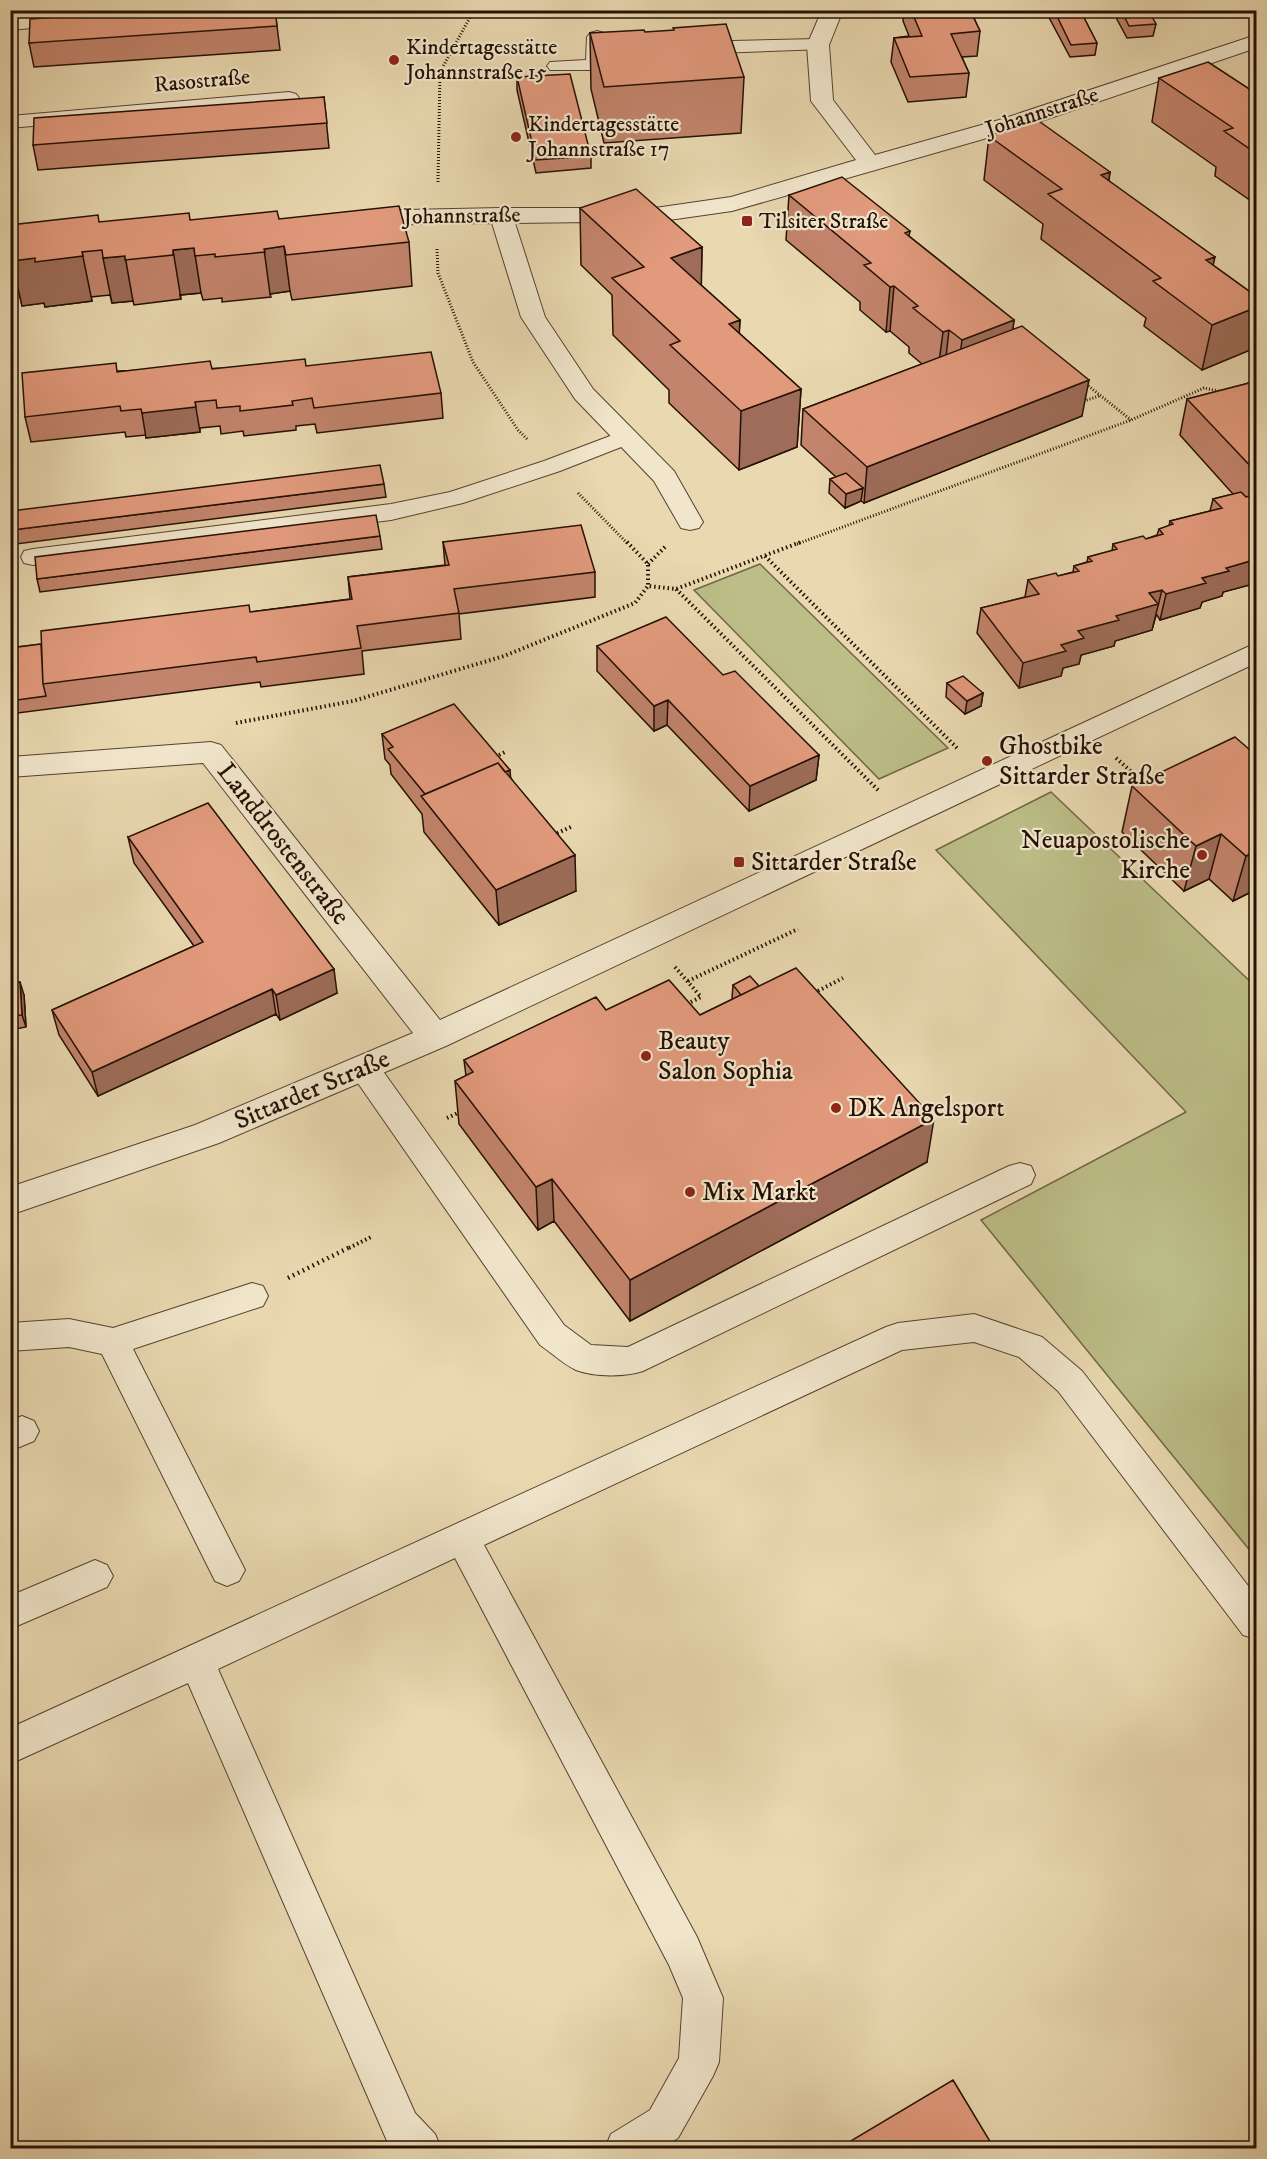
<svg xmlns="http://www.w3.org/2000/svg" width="1267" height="2159" font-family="'IM FELL DW Pica',serif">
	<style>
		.green { fill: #bcbd87; stroke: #706646; stroke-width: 1.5 }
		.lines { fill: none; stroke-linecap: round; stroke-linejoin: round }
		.lane-casing { stroke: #55422f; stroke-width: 2 }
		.street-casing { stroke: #55422f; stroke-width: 2 }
		.path-far2 { stroke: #241004; stroke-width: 3; stroke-dasharray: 1 2; stroke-linecap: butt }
		.path-far1 { stroke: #241004; stroke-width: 4; stroke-dasharray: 1.5 3; stroke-linecap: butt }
		.path { stroke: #241004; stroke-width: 4.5; stroke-dasharray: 1.5 4; stroke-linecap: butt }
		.lane { fill: #f1e6cc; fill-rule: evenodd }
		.street { fill: #f1e6cc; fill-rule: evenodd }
		.wall { fill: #c2846c; stroke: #241004; stroke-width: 1.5 }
		.shaded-wall { fill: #9e6c58; stroke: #241004; stroke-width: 1.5 }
		.building { fill: #e29a7d; stroke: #241004; stroke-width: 1.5 }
		.poi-dot { fill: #8f2418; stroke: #f1e6cc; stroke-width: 2 }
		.labels { text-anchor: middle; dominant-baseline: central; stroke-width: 4.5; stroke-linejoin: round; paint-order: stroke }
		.far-poi-label { font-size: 22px; fill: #241004; stroke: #f1e6cc; text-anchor: start }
		.far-street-label { font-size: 22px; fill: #241004; stroke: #f1e6cc }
		.poi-label { font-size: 26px; fill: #241004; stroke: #f1e6cc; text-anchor: start }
		.street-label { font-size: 26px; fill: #241004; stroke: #f1e6cc }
	</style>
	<rect width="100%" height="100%" fill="#e9d8b0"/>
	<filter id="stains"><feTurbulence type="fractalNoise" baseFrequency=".00333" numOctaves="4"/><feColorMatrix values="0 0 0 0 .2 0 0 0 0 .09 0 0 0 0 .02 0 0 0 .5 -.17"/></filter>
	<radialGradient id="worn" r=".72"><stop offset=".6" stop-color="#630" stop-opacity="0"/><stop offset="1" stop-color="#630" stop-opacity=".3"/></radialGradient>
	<path class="green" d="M760 564 948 748 879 779 694 590Z
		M1051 792 1256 987V1558L981 1220 1186 1112 936 850Z"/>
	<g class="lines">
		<g class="lane-casing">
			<path id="lane" d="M70 14 77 16 80 20 77 24 10 30V18Z
				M597 31 604 33C609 41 607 62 602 70H550L547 66 550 62 586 60 587 37 590 33Z
				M818 39 825 41 828 45 825 49 692 54 685 52 682 48 685 44 692 42Z
				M289 92 296 94 299 98 296 102 10 128V116Z
				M626 430 634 432 638 437 634 442 560 471 463 503 391 520 33 565 24 563 21 557 24 551 33 549 391 504 450 492 544 461Z
				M364 1056 375 1060 564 1325 591 1345 628 1347 1009 1166 1020 1163 1031 1166 1035 1175 1031 1184 643 1371C625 1377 594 1377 576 1370 563 1364 552 1353 540 1345L353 1076 349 1068 353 1060Z
				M252 1283 263 1286 268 1296 263 1306 133 1349 245 1570 239 1581 227 1586 215 1581 102 1354 69 1347 10 1351V1323L69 1319 113 1328Z
				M974 1314 1042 1337 1082 1371 1256 1596V1639L1243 1635 1058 1391 1019 1357 974 1342 902 1350 484 1545 697 1937 723 1998 719 2062 713 2076 678 2138 662 2148H605L611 2134 650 2110 679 2058 683 1998 669 1965 455 1558 218 1669 415 2113 435 2134 441 2148H393L387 2141 188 1683 10 1764V1728L886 1327 898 1323Z
				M22 1416 34 1421 39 1431 34 1441 10 1451V1421Z
				M95 1560 107 1565 113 1576 107 1587 10 1629V1596Z"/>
		</g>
		<g class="street-casing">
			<path id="street" d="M822 10H843L829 45 833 100 875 155 999 120 1256 35V48L1015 130 732 211 634 225 590 222 515 223 545 317 593 389 674 471 703 522 699 528 690 530 681 528 654 481 575 399 521 317 492 223 357 225 349 223 345 218 349 213 357 211 501 208H590L634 211 731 197 856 160 811 101 807 45Z
				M1256 643V663L446 1046 219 1143 10 1215V1187L195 1125 413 1033 203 763 10 777V757L211 742 221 745 440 1020Z"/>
		</g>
		<path class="path-far2" d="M438 182 440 72 474 10
			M437 249 438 273 473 362 518 430 528 440
			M1086 384 1131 420
			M1247 384 1256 381
			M1081 402 1099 396
			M578 493 628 544
			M797 544 1131 420 1204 388 1223 392"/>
		<path class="path-far1" d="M627 542 648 564V586
			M765 556 959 750
			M648 564 667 545
			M676 589 878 790
			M236 723 353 701 504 656 635 603 648 586 676 589 801 542
			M495 757 507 751
			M1116 758 1144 783
			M553 835 573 826
			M675 967 701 997 685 1005
			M688 981 798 929
			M814 993 843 978
			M447 1118 462 1111
			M349 1248 373 1236"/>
		<path class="path" d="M288 1278 352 1246"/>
		<use href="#lane" class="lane"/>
		<use href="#street" class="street"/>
	</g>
	<path class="wall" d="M275 10 280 50 34 67 29 43Z
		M904 10H987V15L973 16 980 31 977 56 962 57 969 73 966 97 908 102 891 62 894 38 909 36 903 21Z
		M1045 10H1080L1097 43 1095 55 1070 57Z
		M1112 10H1148L1156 24 1153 36 1127 38Z
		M1198 10H1257V11L1200 15Z
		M645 32 744 77 741 133 604 143 591 89 590 33Z
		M517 77 591 156V168L536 173 517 90Z
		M1159 78 1257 94V205L1215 176 1216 167 1152 122Z
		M324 97 329 148 38 170 33 145Z
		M989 136 1110 172 1109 181 1213 265 1257 297V343L1255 348 1202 370 1144 326 1146 318 1041 239 1043 224 984 180Z
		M789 195 910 231 909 236 1014 320 1013 329 1082 416 864 503 861 501 845 508 829 493 830 479 836 477 801 445 803 409 922 364 909 353V347L890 331 886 332 860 310V302L786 240Z
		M580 208 702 247 701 285 740 320 739 333 801 389 797 447 739 470 669 403V390L613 335 612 295 581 265Z
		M279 219 409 242 412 286 292 300 290 291 270 294 271 297 222 302V298L203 300 201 293 180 295 181 299 134 305 133 301 112 303 110 295 91 297 92 301 45 307 44 303 22 306 18 288 10 289V257L99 222Z
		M306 366 441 393 443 418 317 433 315 424 296 426V430L244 436 243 431 221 434 220 426 200 428V432L146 438V435L126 437 125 432 31 442 25 417 118 371Z
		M1257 381V583L1223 592 1222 596 1202 602 1200 608 1160 620 1157 615 1156 616 1152 630 1115 641 1114 646 1081 655 1079 664 1063 668 1061 676 1019 688 977 633 981 608 1025 597 1028 580 1058 576 1073 572 1074 566 1087 562 1088 557 1112 551 1113 544 1146 539 1157 535 1159 529 1169 526 1170 521 1210 511 1213 499 1233 494 1180 435 1187 399Z
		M384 484 386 497 16 544 12 530Z
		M380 536 382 549 40 592 37 579Z
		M443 542 595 572V597L459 614 461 639 362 651 364 674 261 687 260 682 10 714V648L41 644 250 612 350 599 348 577 445 565Z
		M597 646 723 675 819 755 816 780 749 811 667 725 654 731 597 671Z
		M947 683 983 693 981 706 965 714 946 697Z
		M382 734 511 778 576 891 499 925 424 832 422 814 391 774 390 765 385 759Z
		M1257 756V889L1233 901 1209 879 1184 891 1122 832 1132 786Z
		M128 837 337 993 280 1020 276 1014 98 1096 59 1035 52 1010 194 946 134 863Z
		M10 984 24 995 26 1027 10 1030Z
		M733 985 759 986 927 1162 630 1321 554 1221 538 1230 459 1124 455 1081 466 1076 464 1060 606 1010 700 1015 733 999 732 998Z"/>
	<path class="shaded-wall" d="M1110 172 1103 216 1101 175Z
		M284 246 290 291 270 294 264 249Z
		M702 247 701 304 671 258Z
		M194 248 201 293 180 295 181 299 173 250Z
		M82 252 92 301 45 307 44 303 22 306 12 261Z
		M125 256 133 301 112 303 103 258Z
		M1215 257 1205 302 1206 260Z
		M894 286 890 331 886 332 890 287Z
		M1257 307V343L1255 348 1202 370 1212 325Z
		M740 320 737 377 729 324Z
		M1014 320 1008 365 956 385 962 340Z
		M949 330 944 375 937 377 943 332Z
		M1089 380 1082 416 864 503 867 467Z
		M801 389 797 447 739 470 741 411Z
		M195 402 200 432 146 438 142 413Z
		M863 488 861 501 845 508 846 494Z
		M1257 559V583L1223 592 1222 596 1202 602 1200 608 1160 620 1166 594 1226 568Z
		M1162 590 1152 630 1115 641 1114 646 1081 655 1079 664 1063 668 1061 676 1019 688 1023 663 1061 645 1078 631 1116 616 1149 593Z
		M983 693 981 706 965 714 967 701Z
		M668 700 667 725 654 731V706Z
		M819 755 816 780 749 811 750 786Z
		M510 770 512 795 432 810Z
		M1221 834 1209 879 1184 891 1196 846Z
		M1257 851V889L1233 901 1246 856Z
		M575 855 576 891 499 925 496 890Z
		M334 969 337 993 280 1020 276 995Z
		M20 982 24 995 26 1027 22 1015Z
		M272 989 276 1014 98 1096 92 1072Z
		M934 1119 927 1162 630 1321V1280Z
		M552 1179 554 1221 538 1230 536 1187Z"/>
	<path class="building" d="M152 10H275L277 26 29 43 30 19Z
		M911 10H970L980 31 951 34 969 73 910 77 894 38 922 36Z
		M1054 10H1080L1097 43 1071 45Z
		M1121 10H1148L1156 24 1129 26Z
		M726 24 744 77 604 87 590 33 644 30 645 32 674 30 673 28Z
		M1208 62 1257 94V154L1224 131 1233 128 1159 78Z
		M570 74 591 156 536 160 517 77Z
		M324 97 327 123 33 145 34 118Z
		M1036 119 1110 172 1101 175 1215 257 1206 260 1257 297V307L1212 325 1153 281 1161 278 1048 194 1062 189 989 136Z
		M842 177 910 231 905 233 1014 320 962 340 949 330 943 332 913 308 918 306 894 286 890 287 864 265 871 263 789 195Z
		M636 189 702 247 671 258 740 320 729 324 801 389 741 411 670 345 680 341 612 278 644 267 580 208Z
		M399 206 409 242 286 255 284 246 264 249 265 252 215 257V254L195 256 194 248 173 250V255L125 260V256L103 258 102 250 82 252 83 256 35 262V258L12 261 10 225 98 215 99 222 189 213 190 220 277 211 279 219Z
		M10 257H12L15 275 10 276Z
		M1022 326 1089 380 867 467 803 409Z
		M431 352 441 393 314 408 312 398 292 401 293 405 240 411V406L217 408 216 400 195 402 196 407 142 413 141 409 121 411 120 406 25 417 22 373 116 363 117 372 210 361 212 369 305 359 306 366Z
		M1257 381V473L1187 399Z
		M380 465 384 484 12 530 11 511Z
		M846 473 863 488 846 494 830 479Z
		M1241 492 1246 497 1257 494V559L1226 568 1229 571 1202 578 1206 583 1166 594 1162 590 1149 593 1158 604 1116 616 1119 620 1078 631 1084 638 1061 645 1066 651 1023 663 981 608 1039 594 1028 580 1056 573 1058 576 1079 571 1074 566 1092 561 1088 557 1117 549 1113 544 1143 536 1146 539 1163 534 1159 529 1173 524 1170 521 1222 508 1213 499Z
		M376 515 380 536 37 579 35 557Z
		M581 525 595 572 454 589 459 613 357 626 361 648 257 662 256 657 43 684 41 631 249 605 250 612 352 599 348 577 449 565 443 542Z
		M666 617 723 675 735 671 819 755 750 786 668 700 654 706 597 646Z
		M41 644 43 684 46 696 10 701V648Z
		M963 676 983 693 967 701 947 683Z
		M454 704 510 770 505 772 498 763 425 794 388 749 393 747 382 734Z
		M1235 737 1257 756V851L1246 856 1221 834 1196 846 1132 786Z
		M498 763 575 855 496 890 421 796Z
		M208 803 334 969 276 995 272 989 92 1072 52 1010 203 942 128 837Z
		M796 968 934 1119 630 1280 552 1179 536 1187 455 1081 473 1072 464 1060 596 997 606 1010 669 980 700 1015Z
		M750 976 759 986 741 995 733 985Z
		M20 982 22 1015 10 1016V984Z
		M953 2080 994 2148H839Z"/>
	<g class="poi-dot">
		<circle cx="394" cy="60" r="6"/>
		<circle cx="516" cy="137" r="6"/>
		<rect x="741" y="215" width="12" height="12" rx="3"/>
		<circle cx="987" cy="761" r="6"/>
		<circle cx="1202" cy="855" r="6"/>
		<rect x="733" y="856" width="12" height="12" rx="3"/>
		<circle cx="646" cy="1056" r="6"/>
		<circle cx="836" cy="1108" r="6"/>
		<circle cx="690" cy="1192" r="6"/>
	</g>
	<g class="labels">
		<g class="far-poi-label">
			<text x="406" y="47">Kindertagesstätte<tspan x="406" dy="25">Johannstraße 15</tspan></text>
			<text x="528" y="124">Kindertagesstätte<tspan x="528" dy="25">Johannstraße 17</tspan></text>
			<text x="759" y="221">Tilsiter Straße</text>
		</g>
		<g class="far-street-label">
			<text transform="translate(202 81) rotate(-5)">Rasostraße</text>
			<text transform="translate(1042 112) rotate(-18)">Johannstraße</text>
			<text transform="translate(462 216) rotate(-1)">Johannstraße</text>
		</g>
		<g class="poi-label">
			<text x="999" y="746">Ghostbike<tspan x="999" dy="30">Sittarder Straße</tspan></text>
			<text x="1190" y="840" text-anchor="end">Neuapostolische<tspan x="1190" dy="30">Kirche</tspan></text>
			<text x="751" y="862">Sittarder Straße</text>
			<text x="658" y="1041">Beauty<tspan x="658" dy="30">Salon Sophia</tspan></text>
			<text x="848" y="1108">DK Angelsport</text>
			<text x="702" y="1192">Mix Markt</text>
		</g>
		<g class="street-label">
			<text transform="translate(283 844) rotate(52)">Landdrostenstraße</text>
			<text transform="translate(312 1090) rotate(-23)">Sittarder Straße</text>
		</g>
	</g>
	<rect width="1267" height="2159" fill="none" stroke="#e9d8b0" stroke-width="36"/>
	<rect x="12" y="12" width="1243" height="2135" fill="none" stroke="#241004" stroke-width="3"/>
	<rect x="18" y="18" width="1231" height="2123" fill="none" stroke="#241004" stroke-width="1.5"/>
	<rect width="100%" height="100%" filter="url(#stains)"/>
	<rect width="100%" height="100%" fill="url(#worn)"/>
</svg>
